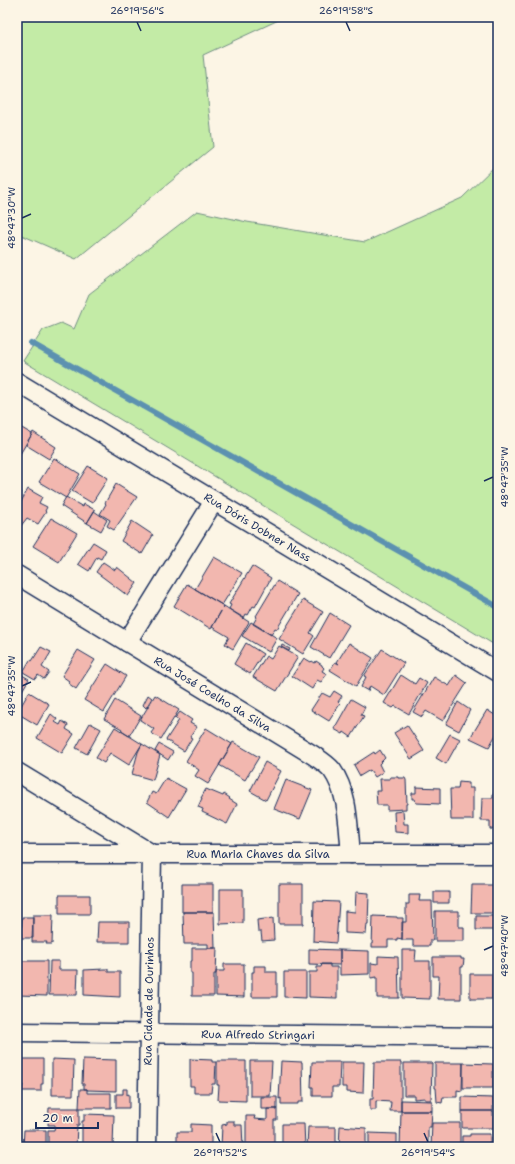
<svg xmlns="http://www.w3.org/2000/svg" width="515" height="1164" font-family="'Shantell Sans',sans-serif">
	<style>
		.green { fill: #c3eba6; stroke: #6f8d82 }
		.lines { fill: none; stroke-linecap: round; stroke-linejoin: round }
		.stream { stroke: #5c91b0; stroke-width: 6 }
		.building { fill: #f2b7af; stroke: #1b2f5e }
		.minor-casing { stroke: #1b2f5e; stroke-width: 21 }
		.minor { stroke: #fcf5e5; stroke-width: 18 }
		.ticks { fill: none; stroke: #1b2f5e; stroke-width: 1.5 }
		.labels { text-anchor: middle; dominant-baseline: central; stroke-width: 3; stroke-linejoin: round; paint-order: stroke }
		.street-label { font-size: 11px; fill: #1b2f5e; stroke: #fcf5e5 }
		.neatline { fill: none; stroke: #1b2f5e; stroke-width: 1.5 }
		.ticks-label { font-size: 10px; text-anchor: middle; fill: #1b2f5e }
	</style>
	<rect width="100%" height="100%" fill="#fcf5e5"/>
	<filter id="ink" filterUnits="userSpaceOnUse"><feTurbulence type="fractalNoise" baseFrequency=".025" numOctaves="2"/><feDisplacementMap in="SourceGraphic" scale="8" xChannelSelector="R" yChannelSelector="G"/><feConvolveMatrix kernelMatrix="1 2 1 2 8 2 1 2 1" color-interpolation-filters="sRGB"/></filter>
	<g filter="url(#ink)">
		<path class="green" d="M17 17H285L203 55 213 147 76 259 17 233Z
			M498 163V647L23 361 43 330 61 323 74 329 89 294 197 211 247 222 365 242 462 198Z"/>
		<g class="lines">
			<path class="stream" d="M31 343 498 607"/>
		</g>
		<path class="building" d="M20 427 32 434 17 459V431Z
			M33 432 56 447 49 459 26 445Z
			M54 458 80 474 66 498 39 482Z
			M88 466 108 478 92 503 72 491Z
			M116 484 137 497 114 530 107 526 110 520 100 514 106 504 105 503Z
			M17 489 21 492 17 499Z
			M28 489 42 497 39 503 47 507 45 511 46 512 38 524 27 518 20 527 17 525V509Z
			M66 497 83 507 84 504 95 510 87 523 61 506Z
			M94 511 107 520 101 531 87 523Z
			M51 518 77 533 59 562 33 546Z
			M132 521 153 535 142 554 121 541Z
			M93 542 106 550 101 559 97 557 89 571 78 564Z
			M214 557 242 573 222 605 195 589Z
			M103 562 115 570 117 567 137 583 128 596 96 572Z
			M252 566 271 578 255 607 253 606 248 615 246 614 244 618 229 609 231 605 229 604Z
			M277 581 298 594 277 629 275 628 271 635 253 624 257 617 256 616Z
			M187 584 224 606 211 629 174 606Z
			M303 600 323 612 310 633 314 636 303 654 279 639Z
			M224 606 249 622 233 649 225 644 229 637 212 627Z
			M330 613 349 625 329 658 311 647Z
			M251 622 277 638 269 652 242 636Z
			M246 643 263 654 250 674 234 664Z
			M349 643 373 658 356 686 330 670 335 662 339 664 337 662Z
			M282 645 290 649 289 651 281 647Z
			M279 646 298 657 277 691 253 677 266 656 271 659Z
			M41 647 51 652 42 667 49 672 44 679 38 675 35 679 23 672 30 660 32 661Z
			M382 649 404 663 384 695 370 686 368 691 361 687 366 677 364 676Z
			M78 650 95 660 76 689 68 683 69 681 62 676Z
			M304 658 311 662 312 661 315 663 316 661 322 665V666L324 668 322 671 327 674 321 682 317 680 312 689 292 676Z
			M107 664 126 676 104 712 84 700Z
			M17 672 29 679 17 699Z
			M401 675 415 684 419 678 427 683 409 714 395 706 393 708 384 703Z
			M456 675 467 683 443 721 426 711 422 717 413 712 434 677 449 686Z
			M334 691 342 696 338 702 340 704 329 721 311 710 322 693 330 697Z
			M29 692 49 704 37 725 17 713Z
			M148 695 152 698 146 708 143 705Z
			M155 695 179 710 161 739 151 733 154 729 140 720Z
			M351 699 365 707 361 715 364 716 351 737 344 732 343 734 334 729Z
			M115 700 141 716 129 736 121 731 122 729 104 719Z
			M458 702 470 710 459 731 446 724Z
			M487 710 498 717 497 718 498 719V731L489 747 470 738Z
			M180 712 192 720 190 723 197 727 190 737 192 738 184 751 166 740 179 720 175 718Z
			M51 714 57 719 55 722 60 725 62 721 68 725 66 729 74 734 62 753 37 738Z
			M90 723 101 729 87 754 76 748Z
			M407 725 424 751 411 759 394 733Z
			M115 727 142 744 129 765 110 753 104 763 96 758Z
			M206 728 232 744 208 784 195 776 199 770 186 761Z
			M450 734 460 739 446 764 436 758Z
			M233 742 259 757 245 780 219 765Z
			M142 744 160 755 153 780 132 774 138 752Z
			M159 744 173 752 168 760 155 751Z
			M380 750 385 758 379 764 383 772 375 777 370 770 360 776 354 765 374 752 375 754Z
			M265 762 281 771 266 800 250 791Z
			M390 777H398V778H405L406 780 407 804H406V809L387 810V805H377L376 791H381L380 779H390Z
			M166 778 186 789 169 817 147 802 152 792 156 794Z
			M286 780 312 790 300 819 274 809Z
			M459 782 469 783V788H473V820H451L450 789H458Z
			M416 787 440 788V804L416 803 415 799H412V793H416Z
			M206 789 223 796 224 794 230 798 229 799 237 804 227 824 202 812 203 809 198 807 202 798H201Z
			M493 793H498V830L490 829V821H481L482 798H493Z
			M403 811 404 824H408V833L395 832 394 812Z
			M182 884H213V912H182Z
			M279 884H303V924H279Z
			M472 885H497L496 913H471Z
			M220 889H243V923L220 924Z
			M356 892 369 893 368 924H367L366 934 345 933V911L355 912Z
			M434 892H449V903H434Z
			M59 895H90V914H59Z
			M409 895H420L419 901H432L433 940H430V946H413V940H402V922H406V904H409Z
			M314 901 339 902 336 943 313 941Z
			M17 906V913H19V944H17Z
			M435 911H459V927H464V941H435Z
			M183 912H214L215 948H208V944H184Z
			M33 915H53L52 944H46L47 942H32Z
			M373 916 397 917V918H403L402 939 397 938V940H388V947H372Z
			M476 916H496V930H476Z
			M22 917H33V938H21Z
			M273 918 274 940 262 941 261 932H258L257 920Z
			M98 922H129V942H97Z
			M192 948H217L216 974H214V996H192V973H190V961H192Z
			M309 949 340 950V965L309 964Z
			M340 950 369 951V974L340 975Z
			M402 950H416L415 961H430V999L402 998Z
			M378 956 398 957 399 998H377V977L371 978V963L378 964Z
			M433 957H461V959H464L463 967H461V999H438L439 976H433Z
			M18 961H47V996L18 995Z
			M50 961H59V970H78L77 995H49Z
			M224 964H244V997L216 996V971H224Z
			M322 964H330V967H337V998L309 997V972H317V967H321Z
			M494 965H498V999H494Z
			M254 966H266V972H277V997H252V972H254Z
			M104 969H108V972H120V997L84 995V970Z
			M284 972H306V998L284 997Z
			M470 974H492V999H470Z
			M21 1059H43V1084H41V1091H22L23 1084H21Z
			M52 1059 74 1060 73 1095H52Z
			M83 1059 116 1060V1091L87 1090V1089H84V1084H82Z
			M190 1059 212 1060V1062H216L215 1084H212L211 1093H194V1086H190Z
			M217 1061H246V1101L218 1100 219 1085H217Z
			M250 1061H272L270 1096H250Z
			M281 1061 302 1062 303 1102H298V1104H281V1098L279 1099Z
			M312 1062H340L339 1087H332V1096H313V1087H311Z
			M342 1062H364L363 1093 347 1092V1087H342Z
			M374 1062H401V1111H390L391 1102 376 1101V1110H370V1099H373Z
			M404 1063H432L431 1100H425V1098L414 1099V1095H404Z
			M435 1063H463L462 1091 457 1090V1097H443L442 1103 437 1102 436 1088H435Z
			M463 1063 493 1064V1088H463Z
			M497 1064H498V1089H497Z
			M17 1074H18V1097H17Z
			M80 1089H87V1093H111V1108H79Z
			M123 1089H127V1095L129 1094V1108H116V1094H123Z
			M261 1097H277V1109H261Z
			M462 1097 493 1098V1111H462Z
			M401 1100 432 1101V1111H401Z
			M49 1108H79V1125H77L76 1147H48V1130H54L55 1125H48Z
			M267 1109H277V1120H274V1147H246V1116H255L254 1119 267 1120Z
			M401 1111H432L431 1127H428V1147H400Z
			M462 1111H493V1128H462Z
			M84 1114 114 1115 113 1147H82V1121H84Z
			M227 1121H234V1125H242L243 1147H221L222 1125 227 1124Z
			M432 1123H460V1147H431Z
			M191 1124 211 1125V1147H177V1132H191Z
			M282 1124H304L305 1147H282Z
			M340 1126 366 1128V1147H339Z
			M308 1127H336V1147H307Z
			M493 1129H498V1147H493Z
			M24 1130H46V1147H23Z
			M369 1133 397 1134V1147H369Z
			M470 1134H490V1147H462V1136H470Z"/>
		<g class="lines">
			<g class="minor-casing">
				<g id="minor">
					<path id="s1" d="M17 382 498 672"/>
					<path id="s2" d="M17 575 313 755C319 759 327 764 332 770 349 794 348 827 351 854"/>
					<path d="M127 642 214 501"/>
					<path d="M17 772 152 854 147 1147"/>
					<path id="s3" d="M17 854H498"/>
					<path id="s4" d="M17 1032 498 1037"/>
				</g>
			</g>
			<use href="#minor" class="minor"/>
		</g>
	</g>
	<path class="ticks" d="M137 22 141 31M346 22 350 31M22 218 31 214M484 481 493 477M22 686 31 682M484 950 493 946M216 1133 220 1142M424 1133 428 1142"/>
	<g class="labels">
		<g class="street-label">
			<text stroke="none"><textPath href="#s1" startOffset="281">Rua Dóris Dobner Nass</textPath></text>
			<text stroke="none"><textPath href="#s2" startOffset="229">Rua José Coelho da Silva</textPath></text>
			<text stroke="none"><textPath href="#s3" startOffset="241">Rua Maria Chaves da Silva</textPath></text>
			<text transform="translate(149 1001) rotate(-89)">Rua Cidade de Ourinhos</text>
			<text stroke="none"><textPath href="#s4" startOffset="241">Rua Alfredo Stringari</textPath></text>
		</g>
	</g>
	<rect width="515" height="1164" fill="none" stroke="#fcf5e5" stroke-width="44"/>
	<path d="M36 1122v6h62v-6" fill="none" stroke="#1b2f5e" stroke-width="2"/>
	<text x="42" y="1122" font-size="12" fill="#1b2f5e" stroke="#fcf5e5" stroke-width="3" paint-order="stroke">20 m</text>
	<rect x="22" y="22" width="471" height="1120" class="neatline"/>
	<g class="ticks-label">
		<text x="137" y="14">26°19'56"S</text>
		<text x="346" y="14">26°19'58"S</text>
		<text transform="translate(11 218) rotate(-90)" y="4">48°47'30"W</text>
		<text transform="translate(504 477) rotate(-90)" y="4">48°47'35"W</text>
		<text transform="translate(11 686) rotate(-90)" y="4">48°47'35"W</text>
		<text transform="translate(504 946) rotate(-90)" y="4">48°47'40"W</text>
		<text x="220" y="1156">26°19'52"S</text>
		<text x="428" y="1156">26°19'54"S</text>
	</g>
</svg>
